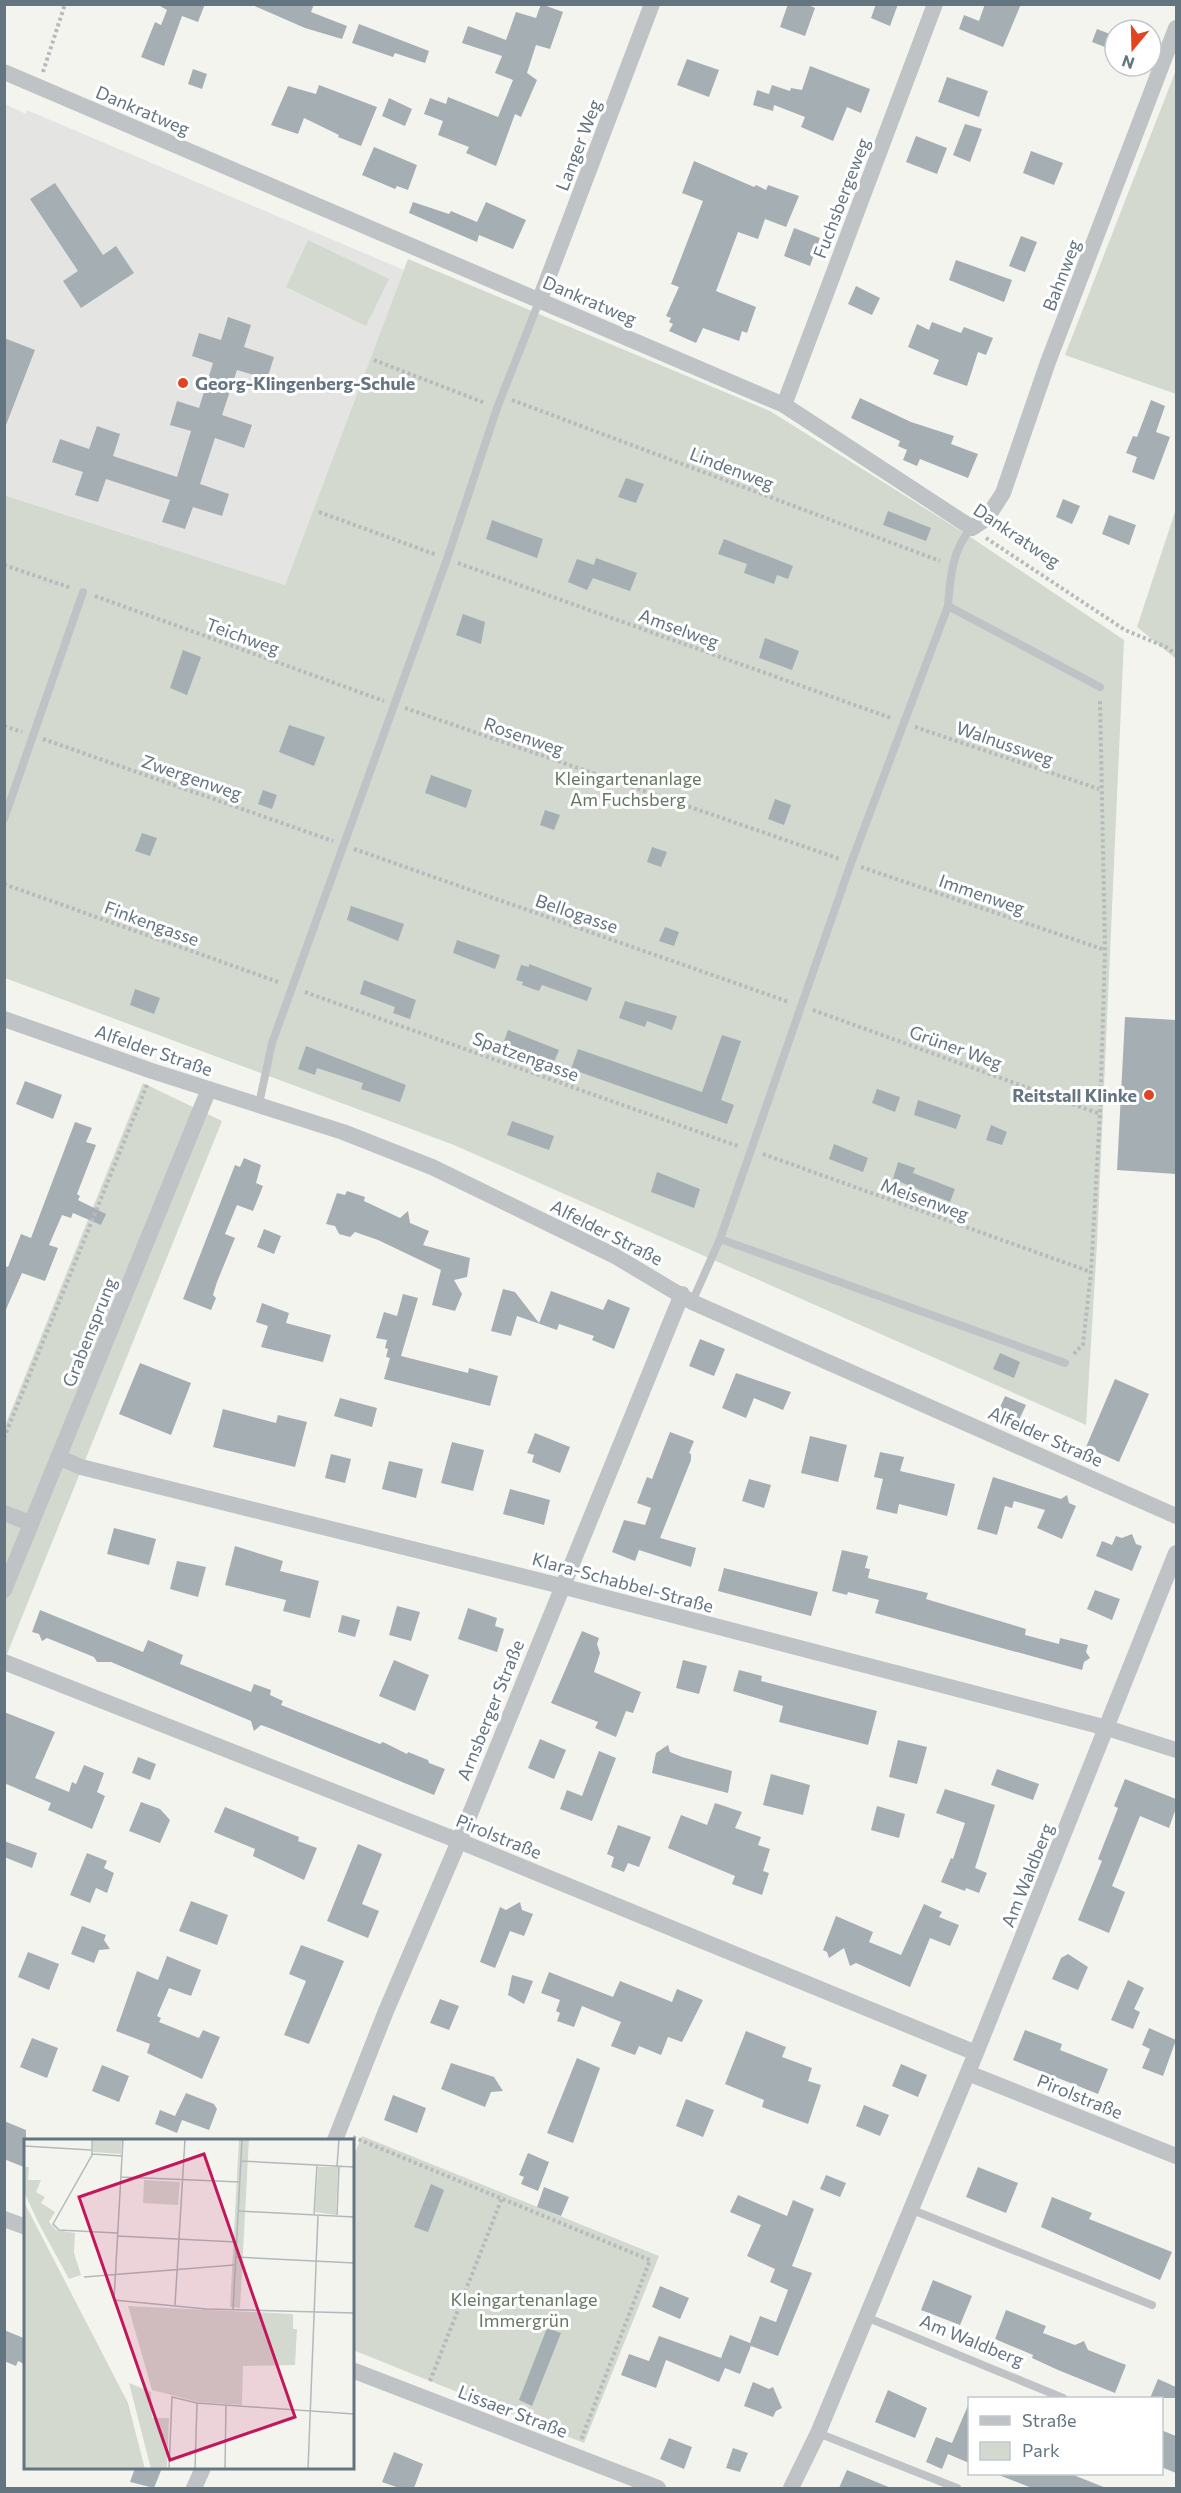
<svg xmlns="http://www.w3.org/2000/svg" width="1181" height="2493" font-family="Commissioner,sans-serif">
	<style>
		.built { fill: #e4e5e3 }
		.green { fill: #d3d9cf }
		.building { fill: #a5aeb2 }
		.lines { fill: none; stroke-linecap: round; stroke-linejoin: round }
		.path { stroke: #b7babc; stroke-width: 4; stroke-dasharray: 3 3; stroke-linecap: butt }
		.lane { stroke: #bfc3c6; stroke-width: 8 }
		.street { stroke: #bfc3c6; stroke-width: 16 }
		.poi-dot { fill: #e24421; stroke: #fff; stroke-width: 2 }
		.labels { text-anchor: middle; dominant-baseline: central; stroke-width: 6; stroke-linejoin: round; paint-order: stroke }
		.street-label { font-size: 18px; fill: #637581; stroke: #fff }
		.poi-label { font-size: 18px; font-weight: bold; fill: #637581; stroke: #fff; text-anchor: start }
		.park-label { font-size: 18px; fill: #677861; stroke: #fff }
		.inset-road { fill: none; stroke: #b1b9bc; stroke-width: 1.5 }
		.view { fill: #c2185b; fill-opacity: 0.15; stroke: #c2185b; stroke-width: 3 }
		.inset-edge { fill: none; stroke: #637581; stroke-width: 3 }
	</style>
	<rect width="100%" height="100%" fill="#f4f4ef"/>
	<path class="built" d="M5 104 26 114 27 110 404 270 285 585 5 495Z"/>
	<path class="green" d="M1176 70V394L1065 355Z
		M308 240 389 279 366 326 286 287Z
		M408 259 770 411 966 534 1124 640 1097 1244 1086 1425 454 1145 5 978 4 495 285 585Z
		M1176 509V659L1137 627Z
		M143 1083 222 1121 5 1659V1426Z
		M362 2136 659 2256 584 2443 353 2350 352 2159Z"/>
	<path class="building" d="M157 4H205L198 22 182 16 164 66 141 57 155 22 161 25 167 10Z
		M250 4H314L311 12 347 26 342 39 305 28Z
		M541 4 563 12 550 49 536 45 527 73 537 80 521 117 515 114 496 166 466 153 469 147 438 135 443 121 424 114 430 98 446 104 448 97 498 117 513 80 495 73 502 56 462 43 468 26 506 40 516 12 536 18Z
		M788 4H806L815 8 805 36 780 27Z
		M876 4H898L890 26 871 18Z
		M985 4H1021L1003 47 959 29 964 15 979 21Z
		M359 24 429 51 425 63 395 53 393 57 352 43Z
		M1097 29 1115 36V51L1092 42Z
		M687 59 719 70 709 97 677 85Z
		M810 66 870 89 861 113 847 107 833 141 801 127 805 117 774 105 773 111 753 105 757 90 769 94 772 85 790 91 791 88 802 90Z
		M193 69 207 74 202 89 188 84Z
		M947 77 988 91 979 117 938 102Z
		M319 85 377 107 361 146 338 137 339 135 304 118 298 134 271 125 288 86 316 94Z
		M389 98 412 109 405 126 382 116Z
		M965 124 982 129 970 162 953 155Z
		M916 136 947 148 937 174 906 162Z
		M374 147 417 165 408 190 397 186 395 189 362 175Z
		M1031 151 1063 163 1054 185 1023 173Z
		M694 161 754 187 756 185 766 190 768 185 799 196 786 227 765 219 758 239 738 232 716 291 756 307 747 333 742 331 739 341 703 328 696 343 669 331 673 324 669 322 671 318 666 316 679 287 671 284 703 201 682 193Z
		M55 183 103 255 116 246 134 273 81 308 63 281 78 271 30 199Z
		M413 202 449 214 451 211 477 222 486 202 526 220 513 249 479 235 477 242 409 213Z
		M794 228 820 238 810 266 784 256Z
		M1021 236 1037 242 1025 272 1009 266Z
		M956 260 1012 280 1004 302 949 280Z
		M856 286 880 298 872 315 848 304Z
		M228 317 251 325 244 347 274 357 267 379 237 370 222 415 252 425 244 448 215 438 200 484 229 494 222 516 193 507 185 529 162 522 170 500 106 479 98 502 75 495 83 472 52 462 60 439 89 449 97 426 120 434 113 456 177 477 191 431 170 425 177 401 199 408 213 363 192 356 199 333 221 340Z
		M932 322 961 333 964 327 993 338 986 355 978 352 967 386 933 374 939 360 908 347 917 324 929 330Z
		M4 338 35 350 6 425 4 424Z
		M860 398 911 422 954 436 951 444 978 454 968 478 920 459 917 466 903 460 907 450 898 446 900 441 851 418Z
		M1151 400 1165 406 1156 432 1170 437 1154 480 1132 472 1137 457 1126 453 1133 436 1137 437Z
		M626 478 644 484 636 503 618 497Z
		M1063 499 1080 506 1072 524 1056 517Z
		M888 511 931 528 926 541 883 525Z
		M1109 515 1136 525 1129 545 1102 534Z
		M492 520 543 539 537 558 486 539Z
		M724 539 793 566 788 579 777 575 774 584 744 573 747 564 718 554Z
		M596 558 637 573 630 591 593 578 587 590 568 582 577 559 594 565Z
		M463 614 485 622 481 644 456 635Z
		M765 638 799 651 792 670 759 658Z
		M183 650 201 657 187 695 170 688Z
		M289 725 325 737 314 766 279 752Z
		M431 775 472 790 466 808 425 793Z
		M263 790 277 795 272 809 258 804Z
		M775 799 791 805 784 825 768 819Z
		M545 810 560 815 554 830 540 825Z
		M142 833 157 838 150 856 135 851Z
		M652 847 667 852 661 867 647 862Z
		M351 906 404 924 398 941 347 920Z
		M665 927 679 932 674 946 659 941Z
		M457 940 500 955 495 969 453 953Z
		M529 964 592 988 587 1001 542 985 539 991 522 985 523 982 516 980 521 965 529 967Z
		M364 980 416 1000 410 1019 393 1013 395 1007 360 994Z
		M135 989 160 998 154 1014 130 1005Z
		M625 1001 677 1016 672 1030 647 1021 645 1027 619 1018Z
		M1125 1017 1176 1020V1174L1117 1170Z
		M508 1030 559 1050 554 1062 503 1044Z
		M722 1035 741 1041 721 1100 734 1105 727 1124 571 1069 578 1049 702 1092Z
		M306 1046 406 1085 400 1102 361 1089 363 1083 317 1068 315 1075 298 1069Z
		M25 1081 62 1095 53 1119 16 1104Z
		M877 1089 900 1097 895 1112 872 1103Z
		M918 1100 961 1115 956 1129 914 1115Z
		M512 1121 554 1136 549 1150 507 1135Z
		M75 1122 92 1128 86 1142 96 1145 77 1194 80 1196 78 1200 106 1214 101 1225 73 1213 71 1218 62 1215 49 1245 58 1248 45 1281 22 1273 4 1314V1266L8 1267 21 1234 31 1238Z
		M991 1125 1007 1132 1002 1145 986 1140Z
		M834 1144 868 1158 863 1172 829 1159Z
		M244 1158 261 1165 256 1183 263 1186 253 1211 237 1205 225 1234 235 1238 217 1282 213 1295 216 1298 211 1310 183 1299 235 1165 240 1167Z
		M898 1162 915 1168 913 1173 955 1189 950 1202 893 1179Z
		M657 1172 700 1189 694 1208 651 1192Z
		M347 1191 365 1197 364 1201 400 1218 408 1211 410 1223 429 1231 423 1245 470 1258 467 1277 454 1280 462 1294 455 1311 432 1305 441 1270 378 1240 355 1232 350 1237 339 1234 335 1226 326 1224 337 1193 345 1195Z
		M264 1229 281 1236 274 1254 257 1247Z
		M503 1289 515 1292 539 1323 551 1291 603 1310 608 1299 630 1308 614 1349 592 1340 594 1336 559 1324 557 1330 517 1316 511 1336 491 1331Z
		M403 1294 418 1298 401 1356 468 1373 469 1368 498 1376 490 1406 384 1379 390 1358 386 1357 388 1349 385 1348 387 1340 376 1338 384 1312 397 1316Z
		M262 1303 289 1313 286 1323 331 1335 323 1362 261 1347 268 1326 256 1322Z
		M700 1339 725 1349 714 1376 689 1366Z
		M1000 1353 1020 1362 1014 1378 993 1369Z
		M140 1363 191 1383 171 1435 119 1414Z
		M736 1373 791 1392 783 1410 754 1398 746 1418 722 1408Z
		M1115 1379 1149 1394 1119 1462 1086 1447Z
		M1005 1396 1026 1405 1019 1420 998 1412Z
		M340 1398 377 1408 372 1427 334 1416Z
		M223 1409 276 1423 278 1415 307 1422 295 1467 213 1447Z
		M670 1432 694 1441 689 1453 691 1454V1460L660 1538 696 1548 691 1567 639 1550 635 1561 612 1552 624 1520 645 1525 651 1508 637 1503 647 1477 652 1479Z
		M535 1433 570 1447 560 1473 532 1462 534 1455 527 1453Z
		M810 1436 847 1445 838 1482 801 1473Z
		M452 1442 484 1450 473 1491 441 1483Z
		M880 1452 904 1457 900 1471 955 1484 947 1516 899 1504 897 1514 876 1509 883 1479 874 1477Z
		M331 1454 351 1459 345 1483 325 1478Z
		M389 1461 423 1469 416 1498 382 1489Z
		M993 1477 1061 1499 1067 1495 1069 1503 1076 1506 1062 1539 1037 1528 1045 1510 1014 1501 1012 1508 1005 1506 997 1535 977 1529Z
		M749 1479 771 1485 764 1508 742 1501Z
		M510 1489 550 1500 544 1525 503 1514Z
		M114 1528 156 1539 149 1565 107 1554Z
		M1132 1534 1136 1544 1142 1546 1132 1571 1096 1556 1102 1541 1112 1545 1116 1536 1122 1538Z
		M235 1546 283 1561 280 1571 319 1581 310 1618 283 1611 286 1600 225 1585Z
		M842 1550 868 1556 865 1568 870 1569 868 1578 928 1593 926 1599 1026 1629 1025 1635 1059 1644 1060 1638 1088 1645 1086 1652 1090 1658 1084 1662 1082 1670 875 1613 879 1600 848 1592 847 1595 832 1591Z
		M177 1561 206 1567 198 1597 170 1589Z
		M724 1568 818 1592 811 1616 718 1591Z
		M1095 1590 1120 1599 1112 1620 1087 1609Z
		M397 1606 420 1612 411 1641 389 1635Z
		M468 1608 497 1618 495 1626 504 1629 497 1652 458 1639Z
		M40 1610 143 1652 148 1640 183 1655 180 1664 251 1692 254 1684 271 1690 270 1695 283 1701 281 1705 380 1744 383 1742 407 1754 408 1752 428 1760 429 1763 445 1769 434 1795 272 1729 261 1725 254 1731 251 1721 111 1662H97L94 1657 47 1638 42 1641 39 1634 32 1632Z
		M342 1615 360 1620 355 1637 338 1632Z
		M582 1631 599 1638 597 1644 600 1653 594 1672 641 1692 633 1713 626 1711 616 1737 595 1728 598 1722 551 1703Z
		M394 1660 429 1675 415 1711 379 1696Z
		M683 1660 707 1666 699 1694 676 1688Z
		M739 1670 762 1676 761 1681 877 1711 868 1745 779 1722 783 1706 733 1691Z
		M4 1712 55 1732 35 1778 69 1792 72 1782 76 1784 84 1765 104 1773 97 1792 105 1796 92 1829 48 1810 51 1803 4 1783Z
		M540 1739 566 1750 554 1779 528 1768Z
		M898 1740 927 1747 917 1784 889 1777Z
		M668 1745 670 1752 682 1757 732 1771 728 1793 652 1773 656 1753Z
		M599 1751 616 1758 592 1821 560 1809 567 1790 582 1796Z
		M138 1757 156 1764 150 1780 132 1773Z
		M997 1769 1039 1784 1033 1800 991 1785Z
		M771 1774 810 1785 803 1815 763 1805Z
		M1125 1779 1176 1799V1808L1169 1828 1140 1816 1112 1886 1125 1892 1109 1933 1078 1920 1102 1861 1098 1859 1118 1808 1114 1806Z
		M945 1789 995 1805 975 1868 987 1873 979 1893 966 1888 965 1891 941 1882 951 1858 953 1859 965 1823 936 1813Z
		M141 1802 160 1809 170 1820 160 1843 129 1831Z
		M715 1803 742 1812 735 1828 761 1837 758 1845 770 1849 763 1871 769 1873 762 1895 732 1884 735 1876 668 1848 681 1815 707 1825Z
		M877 1806 905 1814 899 1838 871 1830Z
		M225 1807 299 1837 298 1841 317 1848 304 1880 253 1856 255 1849 214 1832Z
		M618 1825 651 1837 639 1867 628 1863 624 1872 611 1867 614 1857 607 1854Z
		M4 1841 37 1853 32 1868 4 1857Z
		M358 1844 382 1854 362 1904 379 1911 368 1938 327 1921Z
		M87 1853 107 1861 104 1868 114 1873 107 1893 96 1888 90 1903 70 1895Z
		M191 1901 228 1915 217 1945 179 1931Z
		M520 1902 522 1910 533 1914 524 1936 510 1931 495 1968 480 1962 500 1907 506 1910Z
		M924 1904 942 1912 939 1917 959 1925 950 1946 930 1938 910 1987 856 1963 850 1966 844 1948 829 1958 827 1952 823 1950 836 1916 873 1932 869 1942 901 1955Z
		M82 1926 106 1935 104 1940 110 1949 99 1950 94 1963 71 1954Z
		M301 1945 344 1961 309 2044 284 2035 306 1981 289 1974Z
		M28 1952 59 1964 49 1990 18 1977Z
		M1068 1954 1088 1967 1078 1990 1052 1979 1061 1958Z
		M167 1956 201 1970 191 1996 169 1988 157 2016 161 2018 159 2022 199 2038 203 2030 220 2037 202 2079 147 2053 150 2044 116 2031 137 1971 158 1980Z
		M549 1972 613 1997 620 1981 672 2002 677 1989 703 2000 682 2042 668 2037 661 2055 639 2046 635 2055 611 2046 621 2022 582 2006 574 2027 557 2021 560 2013 556 2011 560 2000 541 1993Z
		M512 1975 533 1981 524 2004 508 1995Z
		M1128 1980 1144 1988 1134 2009 1140 2012 1133 2029 1111 2020Z
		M440 1999 459 2006 449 2030 430 2023Z
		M1149 2028 1176 2040 1163 2076 1142 2068 1150 2049 1142 2045Z
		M1025 2030 1062 2044 1060 2050 1108 2069 1098 2094 1013 2060Z
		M746 2031 786 2047 782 2057 812 2068 808 2081 821 2085 808 2124 762 2107 764 2100 725 2084Z
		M32 2038 58 2048 47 2078 20 2067Z
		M577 2058 600 2068 573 2143 547 2133Z
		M451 2063 494 2077 503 2091 491 2092 485 2107 441 2089Z
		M901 2064 927 2075 918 2097 892 2086Z
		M102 2065 129 2076 119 2102 92 2091Z
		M186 2093 214 2104 217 2109 209 2130 182 2120 177 2133 155 2124 160 2110 175 2116Z
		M393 2095 426 2108 417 2133 384 2120Z
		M686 2099 714 2110 703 2137 676 2126Z
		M864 2105 889 2115 880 2136 856 2126Z
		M4 2121 26 2130V2168L4 2159Z
		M528 2153 549 2162 538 2191 521 2184 524 2177 519 2175Z
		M978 2167 1018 2183 1006 2213 966 2197Z
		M826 2175 846 2183 840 2197 820 2189Z
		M431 2184 444 2190 428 2232 414 2227Z
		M544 2187 569 2197 561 2216 537 2207Z
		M738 2195 787 2216 793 2200 814 2209 792 2266 812 2273 778 2356 751 2346 740 2374 725 2368 719 2382 666 2360 656 2388 621 2375 629 2354 649 2361 659 2336 721 2358 730 2335 750 2343 760 2316 776 2322 788 2290 770 2282 775 2269 747 2256 761 2225 730 2212Z
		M1052 2197 1092 2213 1089 2219 1172 2252 1160 2280 1041 2227Z
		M933 2280 972 2296 960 2325 921 2310Z
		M660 2286 689 2298 680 2319 652 2307Z
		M1006 2310 1046 2326 1043 2333 1075 2345 1084 2341 1088 2350 1126 2365 1115 2393 1058 2370 1032 2358 1033 2355 995 2339Z
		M547 2328 561 2333 532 2406 519 2400Z
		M4 2330 26 2339V2365L18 2361 16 2366 4 2361Z
		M1158 2379 1176 2387V2398H1150Z
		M753 2382 769 2389 773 2387 782 2408 776 2411 773 2417 744 2406Z
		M888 2390 927 2408 915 2438 875 2422Z
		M969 2403V2463L948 2454 942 2469 926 2462 936 2437 952 2443Z
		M1161 2430 1176 2436V2473L1161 2467Z
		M669 2438 692 2447 684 2469 660 2459Z
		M733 2448 748 2453 740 2472 726 2468Z
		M394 2452 423 2464 414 2488H399L382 2482Z
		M135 2468H162L154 2488 130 2482Z
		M847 2470 891 2488H839Z
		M996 2474H1071L1106 2488H1032Z"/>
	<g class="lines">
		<path class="path" d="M43 72 65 4
			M374 360 485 403
			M512 400 940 561
			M319 512 437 555
			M986 538 1125 630 1166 647 1176 654
			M458 563 891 718
			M4 565 71 588
			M95 596 384 701
			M405 708 840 859
			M4 726 22 732
			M915 727 1099 789
			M43 739 333 841
			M354 849 789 1002
			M861 867 1105 950
			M4 884 281 983
			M305 992 738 1146
			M813 1010 1100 1114
			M763 1154 1091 1272
			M1074 1354 1083 1344 1091 1272 1100 1114 1105 950 1100 700
			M4 1438 147 1085
			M353 2137 650 2260 581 2440
			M430 2381 502 2198"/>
		<path class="lane" d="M948 606 1100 687
			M4 819 83 592
			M259 1104 272 1043 447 559 497 408 540 299
			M720 1239 1065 1363
			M692 1302 720 1239 851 863 948 606C950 579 952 548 972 528
			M910 2209 1152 2305
			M866 2317 1063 2398
			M818 2433 957 2488"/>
		<path class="street" d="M4 72 784 405 972 528 987 518 1003 493 1048 362 1176 28
			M540 299 652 4
			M784 405 935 4
			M4 1019 152 1071 343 1132 432 1167 615 1256 692 1302 1176 1516
			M58 1457 81 1467 561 1586 1107 1728 1176 1750
			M4 1513 30 1523
			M4 1590 209 1089
			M4 1662 459 1841 976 2053
			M968 2073 1176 2156
			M335 2140 386 2011 459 1841 682 1294
			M4 2219 26 2227
			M352 2370 658 2488
			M194 2488 203 2468
			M791 2488 818 2433 976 2053 1176 1553"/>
	</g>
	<g class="poi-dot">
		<circle cx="183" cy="383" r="6"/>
		<circle cx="1149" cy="1095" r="6"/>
	</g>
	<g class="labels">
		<g class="street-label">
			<text transform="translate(143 110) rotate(23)">Dankratweg</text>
			<text transform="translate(578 145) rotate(-69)">Langer Weg</text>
			<text transform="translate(841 198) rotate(-69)">Fuchsbergeweg</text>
			<text transform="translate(1061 275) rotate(-69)">Bahnweg</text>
			<text transform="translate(590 300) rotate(23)">Dankratweg</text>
			<text transform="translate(732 468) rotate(21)">Lindenweg</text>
			<text transform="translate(1017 535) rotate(34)">Dankratweg</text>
			<text transform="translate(679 628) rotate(20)">Amselweg</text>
			<text transform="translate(243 636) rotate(20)">Teichweg</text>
			<text transform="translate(524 736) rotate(19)">Rosenweg</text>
			<text transform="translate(1005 743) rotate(19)">Walnussweg</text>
			<text transform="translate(192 777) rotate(19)">Zwergenweg</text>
			<text transform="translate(982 894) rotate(19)">Immenweg</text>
			<text transform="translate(577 913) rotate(19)">Bellogasse</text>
			<text transform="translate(152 923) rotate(20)">Finkengasse</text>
			<text transform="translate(956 1047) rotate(20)">Grüner Weg</text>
			<text transform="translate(154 1050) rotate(19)">Alfelder Straße</text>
			<text transform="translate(526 1056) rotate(20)">Spatzengasse</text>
			<text transform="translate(925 1199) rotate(20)">Meisenweg</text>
			<text transform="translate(607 1232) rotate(27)">Alfelder Straße</text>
			<text transform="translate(89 1332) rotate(-68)">Grabensprung</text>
			<text transform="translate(1046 1436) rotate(24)">Alfelder Straße</text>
			<text transform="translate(623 1582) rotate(15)">Klara-Schabbel-Straße</text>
			<text transform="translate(490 1710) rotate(-68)">Arnsberger Straße</text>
			<text transform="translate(499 1836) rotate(22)">Pirolstraße</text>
			<text transform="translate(1027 1875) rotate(-68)">Am Waldberg</text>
			<text transform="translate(1080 2096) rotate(22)">Pirolstraße</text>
			<text transform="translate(972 2340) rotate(22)">Am Waldberg</text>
			<text transform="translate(513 2411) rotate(21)">Lissaer Straße</text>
		</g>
		<g class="poi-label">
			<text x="195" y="383">Georg-Klingenberg-Schule</text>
			<text x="1137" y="1095" text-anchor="end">Reitstall Klinke</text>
		</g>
		<g class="park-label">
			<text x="628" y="778">Kleingartenanlage<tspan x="628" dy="21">Am Fuchsberg</tspan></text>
			<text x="524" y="2299">Kleingartenanlage<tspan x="524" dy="21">Immergrün</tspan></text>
		</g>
	</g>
	<g transform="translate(24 2139)">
		<rect width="330" height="330" fill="#f4f4ef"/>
		<path d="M69 0H98L97 15 69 13ZM215 0H225L216 169 206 168ZM0 28H5L4 41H17L12 53 21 58 17 64 31 73 25 83 32 91 51 94 50 114 57 136 45 140 15 85 0 53ZM294 28H314L312 76 291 73ZM120 41 156 43 154 66 119 64ZM0 63 104 264 121 330H0ZM104 167 269 175V190H273L271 226 219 227 218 266 174 263 128 251ZM105 244 127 253 128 279H145L143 330H127Z" fill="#d3d9cf"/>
		<path class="inset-road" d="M68 0V16L29 85 35 91 93 94M99 0 90 161 182 170 330 174M0 7 67 11M68 15 98 17M217 22 330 28M313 27 315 0M97 38 216 43M215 72 330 78M290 75 293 26M313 76 315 27M93 97 212 103M212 118 330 124M60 138 210 126M151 166 161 0M209 171 218 0M145 330 148 258 173 264 330 275M171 330 173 264M201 330 202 266M284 330 294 76"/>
		<path class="view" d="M180 15 271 278 146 321 55 58Z"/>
		<rect width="330" height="330" class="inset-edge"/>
	</g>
	<rect width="1181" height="2493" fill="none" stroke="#637581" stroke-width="12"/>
	<rect x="968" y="2397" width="195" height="78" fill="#ffffff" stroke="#c1c8cd" stroke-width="1.5"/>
	<rect x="980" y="2416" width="30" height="9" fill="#bfc3c6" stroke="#c1c8cd" stroke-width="1.5"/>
	<text x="1022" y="2427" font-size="18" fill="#637581">Straße</text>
	<rect x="980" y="2442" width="30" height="18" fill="#d3d9cf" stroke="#c1c8cd" stroke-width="1.5"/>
	<text x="1022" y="2457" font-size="18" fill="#637581">Park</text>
	<g transform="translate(1133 48) rotate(199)"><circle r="28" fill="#ffffff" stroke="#c1c8cd" stroke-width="1.5"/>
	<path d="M0-4.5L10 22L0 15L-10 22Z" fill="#e24421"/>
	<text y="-9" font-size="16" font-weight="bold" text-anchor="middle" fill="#637581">N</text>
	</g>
</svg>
